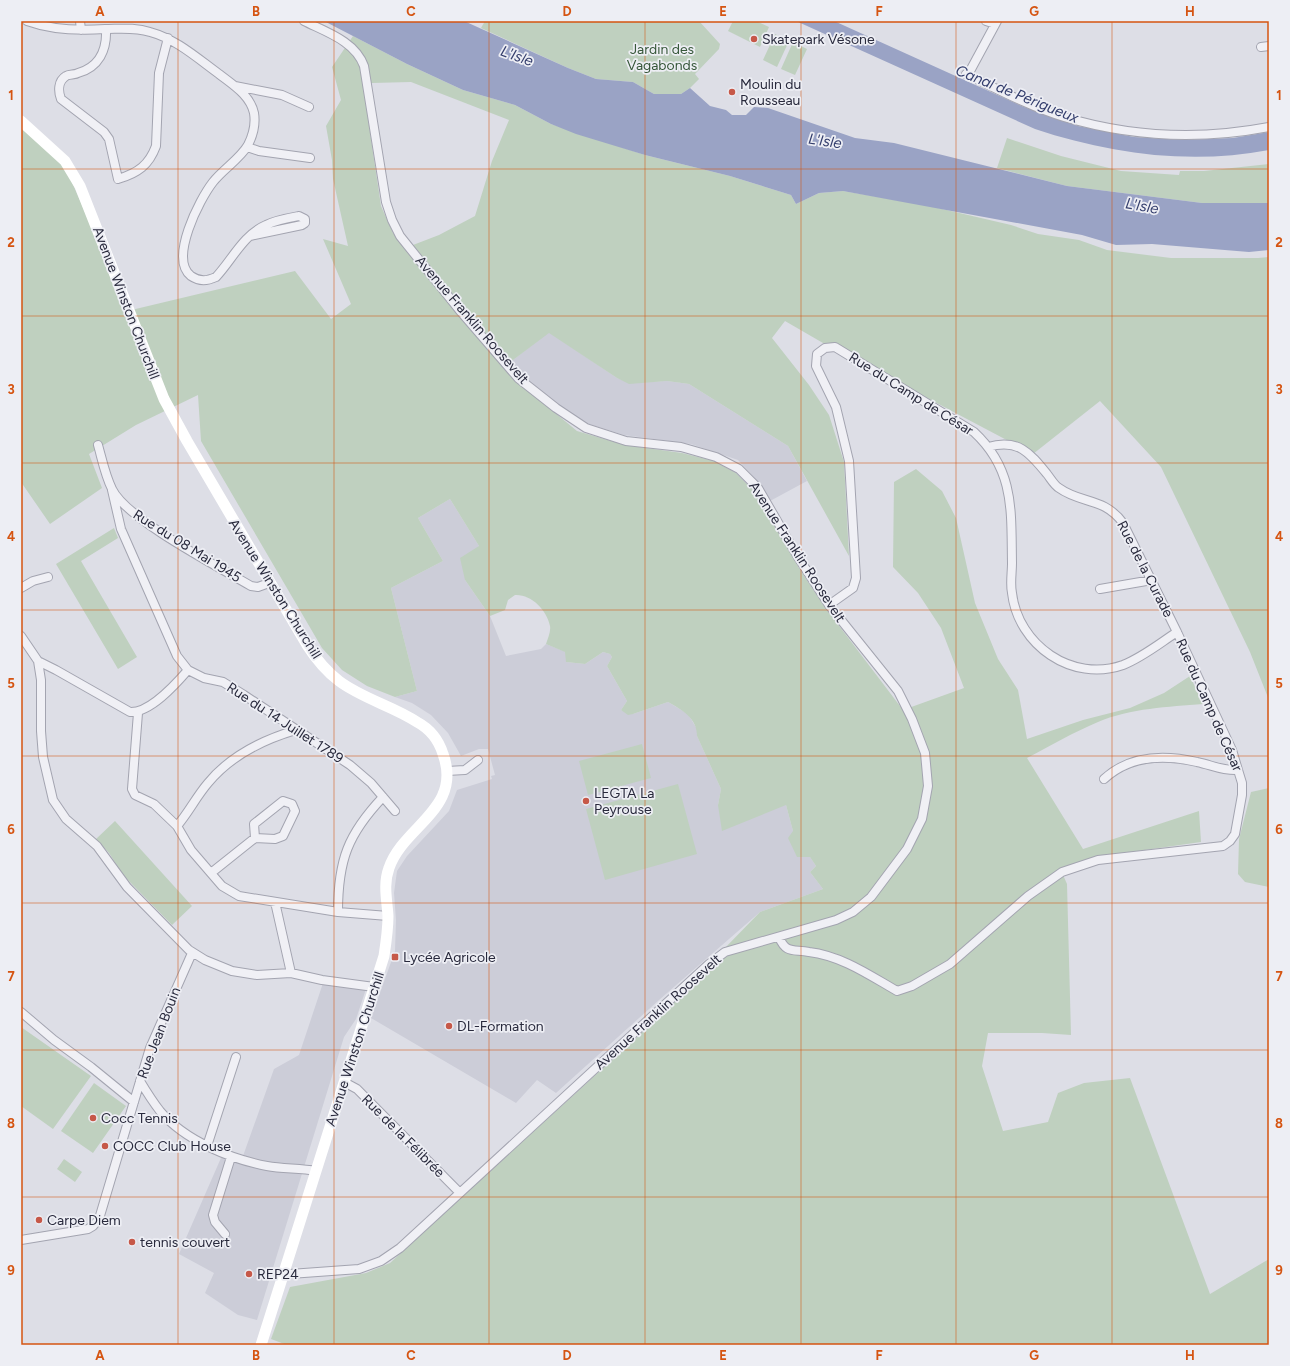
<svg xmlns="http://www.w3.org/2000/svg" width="1290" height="1366" font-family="Figtree,sans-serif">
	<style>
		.built { fill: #cccdd8 }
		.green { fill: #bfd0bf }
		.water { fill: #9aa3c5 }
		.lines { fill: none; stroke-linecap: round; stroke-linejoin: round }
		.minor-casing { stroke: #a3a4b0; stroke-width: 10 }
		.minor { stroke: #f0f0f5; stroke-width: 8 }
		.secondary { stroke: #fff; stroke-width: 11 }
		.grid { fill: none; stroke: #d55411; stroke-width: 1; stroke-opacity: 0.55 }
		.poi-dot { fill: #c65848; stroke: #edeef4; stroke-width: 1.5 }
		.labels { text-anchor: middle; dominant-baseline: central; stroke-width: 3.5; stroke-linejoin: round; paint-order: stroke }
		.poi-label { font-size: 14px; fill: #28293c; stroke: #edeef4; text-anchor: start }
		.park-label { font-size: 14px; fill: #365739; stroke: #edeef4 }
		.street-label { font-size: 14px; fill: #28293c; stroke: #edeef4 }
		.water-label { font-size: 15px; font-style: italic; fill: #343e6d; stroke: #edeef4 }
		.neatline { fill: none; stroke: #d55411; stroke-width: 1.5 }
		.grid-label { font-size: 13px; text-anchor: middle; font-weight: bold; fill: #d55411 }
	</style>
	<rect width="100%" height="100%" fill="#dddee6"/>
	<path class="built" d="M549 332 617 378 629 383 667 381 689 384 788 446 807 481 770 501 754 477 738 460 691 444 624 435 586 423 551 401 523 378 509 363Z
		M450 499 479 546 465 580 490 616 506 656 541 649 546 644 566 652V662L585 664 603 652 610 654 612 657 607 666 627 701 621 710 633 714 668 702 688 714 697 729V736L721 789 718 805H786L793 831 816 866 810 872 823 889 760 912 659 1000 556 1093 537 1080 516 1103 371 1018 395 951 396 920 394 893 397 871 407 856 449 811 457 790 492 779 491 776 495 775 488 749H479L461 756 448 733 431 715 412 703 395 697 417 691 391 588 443 561 418 518Z
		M323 983 366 989 356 1019 344 1037 257 1320 238 1315 205 1293 214 1273 179 1254 224 1151 243 1156 274 1069 299 1055Z"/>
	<path class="green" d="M485 21H699L720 44 719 49 695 74 699 79 690 88 681 94H654L633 82 596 79 568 68 481 28Z
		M733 21H756L769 27 760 47 728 31Z
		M775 34 789 41 777 67 763 60Z
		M353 36 407 64 463 90 515 105 551 124 645 155 730 176 791 195 796 204 819 193 843 191 925 205 1011 225 1038 234 1079 240 1107 250 1171 258H1258L1269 257V700L1250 652 1161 467 1100 401 1033 454 823 343 785 321 772 338 809 385 829 415 844 462 849 556 788 446 689 384 667 381 629 384 617 378 549 333 509 363 413 245 439 235 475 216 492 161 509 120 411 82 372 83 363 85 381 206 393 233 513 378 577 431 625 445 682 453 714 461 736 473 755 492 799 568 824 606 903 710 964 688 941 628 918 593 893 567 894 482 916 469 942 491 956 518 975 603 998 659 1018 690 1027 739 1083 720 1130 708 1164 693 1190 676 1203 704C1168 707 1131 708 1098 722 1074 732 1050 746 1027 758L1083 849 1199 811 1201 842 1096 857 1060 868 1067 884 1071 1035 1042 1033H988L982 1066 1003 1131 1048 1122 1058 1093 1084 1083 1130 1078 1210 1294 1269 1259V1345H287L271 1339 290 1287 366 1273 390 1263 649 1026 760 912 823 889 810 872 816 866 810 857H797L788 838 793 831 786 805 722 831 718 805 721 789 697 736C697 718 682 710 668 702L633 714 628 715 621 710 627 701 607 666 612 657 610 654 603 652 585 664 566 662 565 652 546 644C548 638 551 631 550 626 547 610 531 594 515 595L508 600 505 610 490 616 465 580 460 558 479 546 450 499 418 518 443 561 391 588 417 691 395 697 367 686 342 670 322 648 201 441 198 395 136 425 89 454 102 488 50 524 21 482V127L54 155 68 173 94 233 123 312 295 271 331 319 351 304 323 239 348 246 333 179 332 160 326 126 341 100 332 67Z
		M793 42 807 49 795 75 781 69Z
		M1007 138 1061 156 1121 171 1179 175 1180 171H1204L1269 164V203H1202L1067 186 997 168Z
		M114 528 118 538 81 561 137 657 118 669 56 564Z
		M642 744 651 778 588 795 579 761Z
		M678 784 697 854 605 880 586 809Z
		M1269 788V887L1245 882 1238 874 1239 839 1251 792Z
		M115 821 192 906 172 925 123 875 109 853 96 839Z
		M21 1027 91 1076 53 1129 21 1106Z
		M94 1083 126 1106 93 1153 61 1131Z
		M64 1159 82 1172 75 1182 57 1169Z"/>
	<path class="water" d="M324 21H464L568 68 596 79 633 82 654 94H681L690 88 710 106 726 110 732 115H746L754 107 768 108 855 138 894 143 1067 186 1202 203H1269V250L1249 252 1152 244 1116 245 1082 235 843 191 819 193 796 204 791 195 730 176 645 155 576 134 551 124 515 105 463 90 407 64Z
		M796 21H834L1024 107 1078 126 1134 137 1183 140 1233 138 1269 132V150C1190 165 1110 154 1035 129Z"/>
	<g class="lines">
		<g class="minor-casing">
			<path id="minor" d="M27 21C52 30 78 31 105 29 119 29 135 27 150 32 176 39 197 58 219 74 233 85 250 95 254 113 256 125 253 135 248 145 240 159 223 169 213 182 199 200 169 259 191 276 200 282 207 281 216 277 232 260 243 235 266 225 276 220 288 218 299 216L305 219V223L302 225 250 236
				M80 21 81 30
				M986 21 995 24
				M997 21 970 71 966 74C997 89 1031 107 1064 117 1131 137 1201 140 1269 127
				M106 29C107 50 99 67 78 73 75 75 69 74 66 76 58 81 58 91 61 99L104 132 109 139 118 179C138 173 149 165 156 146L159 73 168 38
				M1261 47 1269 46
				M235 86 282 95 309 107
				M247 147 259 151 310 158
				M98 445C102 459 105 475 112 489 126 519 219 567 251 586L258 587 269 583
				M112 490 121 529 177 656 188 670 204 678 223 682 244 695 350 765 371 783 395 811
				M21 588 33 581 48 577
				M1100 589 1152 580
				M829 605 853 588 856 578 849 461 836 407 816 366 817 354 825 348 835 347 974 432C1015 470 1011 511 1012 563 1012 573 1010 584 1012 593 1018 645 1072 683 1123 665 1143 657 1160 643 1177 632
				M21 636 38 661 41 680V731L43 757 53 800 66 819 97 846 127 887 189 950 205 960 232 971 257 975 291 973 322 980 374 987
				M38 661 56 670 130 712C150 713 175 685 188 670
				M138 713 132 789 135 795 154 804 177 826 191 850 222 886 239 896 338 912 388 916
				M447 771 465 770 478 760
				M1104 779C1130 755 1163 754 1197 762 1212 765 1222 771 1238 770
				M283 801 292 804 295 811 283 836 275 839 255 838 254 824Z
				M177 826C189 812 196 797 208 783 231 755 262 740 296 730
				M211 873 255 838
				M275 902 291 973
				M338 912C338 860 348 834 383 797
				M779 937C786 954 793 949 809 952 842 956 869 975 897 991L912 986 950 964 1028 896 1062 872 1098 860 1223 846 1230 841 1235 834 1242 795V783L1238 770 1232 750 1177 632 1123 523C1104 497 1081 504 1059 488 1054 485 1051 479 1047 474 1030 453 1018 438 988 447
				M21 1012 54 1040 91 1067 134 1102
				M140 1081C146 1091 153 1102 160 1111 185 1141 231 1159 267 1166 283 1169 300 1168 316 1171
				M344 1082 357 1089 460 1193
				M207 1146 236 1057
				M225 1234 215 1222 213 1215 231 1157
				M21 1240 88 1229 93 1226 99 1219 150 1048 192 953
				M284 1272 290 1274 359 1269 381 1261 400 1248 709 964 725 952 836 920 853 912 871 897 907 849 922 819 928 786 925 753 912 719 898 691 829 605 798 557 758 488 739 469 716 457 681 447 626 441 586 428 556 408 518 378 461 312 400 236 392 220 386 202 364 66C355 41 326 32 304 21"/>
		</g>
		<use href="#minor" class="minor"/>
		<path class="secondary" d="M21 121 65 161 80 186 164 399 187 441 307 645C316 659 326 671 339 681 363 699 393 706 417 722 430 729 439 741 443 754 463 809 403 826 389 868 383 884 387 900 388 916 388 930 386 943 384 956L261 1345"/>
	</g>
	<path class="grid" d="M178 21V1345M334 21V1345M489 21V1345M645 21V1345M801 21V1345M956 21V1345M1112 21V1345M21 169H1269M21 316H1269M21 463H1269M21 610H1269M21 756H1269M21 903H1269M21 1050H1269M21 1197H1269"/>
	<g class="poi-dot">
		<circle cx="754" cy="39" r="4"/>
		<circle cx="732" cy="92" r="4"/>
		<circle cx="586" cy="801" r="4"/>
		<rect x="391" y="953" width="8" height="8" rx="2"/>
		<circle cx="449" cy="1026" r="4"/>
		<circle cx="93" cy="1118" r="4"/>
		<circle cx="105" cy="1146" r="4"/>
		<circle cx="39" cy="1220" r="4"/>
		<circle cx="132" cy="1242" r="4"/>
		<circle cx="249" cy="1274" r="4"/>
	</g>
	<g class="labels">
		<g class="poi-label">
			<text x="762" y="39">Skatepark Vésone</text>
			<text x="740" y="84">Moulin du<tspan x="740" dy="16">Rousseau</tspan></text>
			<text x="594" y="793">LEGTA La<tspan x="594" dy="16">Peyrouse</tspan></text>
			<text x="403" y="957">Lycée Agricole</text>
			<text x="457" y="1026">DL-Formation</text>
			<text x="101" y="1118">Cocc Tennis</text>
			<text x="113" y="1146">COCC Club House</text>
			<text x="47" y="1220">Carpe Diem</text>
			<text x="140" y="1242">tennis couvert</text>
			<text x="257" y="1274">REP24</text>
		</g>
		<g class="park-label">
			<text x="662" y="49">Jardin des<tspan x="662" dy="16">Vagabonds</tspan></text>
		</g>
		<g class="street-label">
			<text transform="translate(126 303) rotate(69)">Avenue Winston Churchill</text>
			<text transform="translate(472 320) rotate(49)">Avenue Franklin Roosevelt</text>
			<text transform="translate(911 394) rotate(32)">Rue du Camp de César</text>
			<text transform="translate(187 546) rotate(32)">Rue du 08 Mai 1945</text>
			<text transform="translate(797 552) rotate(57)">Avenue Franklin Roosevelt</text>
			<text transform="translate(1145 569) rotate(63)">Rue de la Curade</text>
			<text transform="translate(275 589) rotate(58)">Avenue Winston Churchill</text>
			<text transform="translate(1209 705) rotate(66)">Rue du Camp de César</text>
			<text transform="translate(285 723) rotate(33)">Rue du 14 Juillet 1789</text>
			<text transform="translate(658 1012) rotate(-42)">Avenue Franklin Roosevelt</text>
			<text transform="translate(159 1033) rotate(-69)">Rue Jean Bouin</text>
			<text transform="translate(355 1049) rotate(-72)">Avenue Winston Churchill</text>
			<text transform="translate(403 1136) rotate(45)">Rue de la Félibrée</text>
		</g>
		<g class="water-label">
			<text transform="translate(517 56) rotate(20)">L'Isle</text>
			<text transform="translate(1017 94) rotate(22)">Canal de Périgueux</text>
			<text transform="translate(825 141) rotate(8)">L'Isle</text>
			<text transform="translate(1142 206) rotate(10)">L'Isle</text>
		</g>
	</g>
	<rect width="1290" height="1366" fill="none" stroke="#edeef4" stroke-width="44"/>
	<rect x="22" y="22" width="1246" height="1322" class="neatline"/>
	<g class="grid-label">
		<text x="100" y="16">A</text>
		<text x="256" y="16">B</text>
		<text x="411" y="16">C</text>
		<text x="567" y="16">D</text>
		<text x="723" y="16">E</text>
		<text x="879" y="16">F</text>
		<text x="1034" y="16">G</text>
		<text x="1190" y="16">H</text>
		<text x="11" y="100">1</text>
		<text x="1279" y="100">1</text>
		<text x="11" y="247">2</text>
		<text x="1279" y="247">2</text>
		<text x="11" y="394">3</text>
		<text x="1279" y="394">3</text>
		<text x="11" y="541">4</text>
		<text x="1279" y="541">4</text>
		<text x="11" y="688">5</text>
		<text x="1279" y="688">5</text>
		<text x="11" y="834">6</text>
		<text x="1279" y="834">6</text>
		<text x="11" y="981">7</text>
		<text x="1279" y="981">7</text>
		<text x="11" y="1128">8</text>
		<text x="1279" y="1128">8</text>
		<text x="11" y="1275">9</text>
		<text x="1279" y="1275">9</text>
		<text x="100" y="1360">A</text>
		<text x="256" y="1360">B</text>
		<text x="411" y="1360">C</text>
		<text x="567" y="1360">D</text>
		<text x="723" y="1360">E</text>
		<text x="879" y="1360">F</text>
		<text x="1034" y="1360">G</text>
		<text x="1190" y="1360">H</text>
	</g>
</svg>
